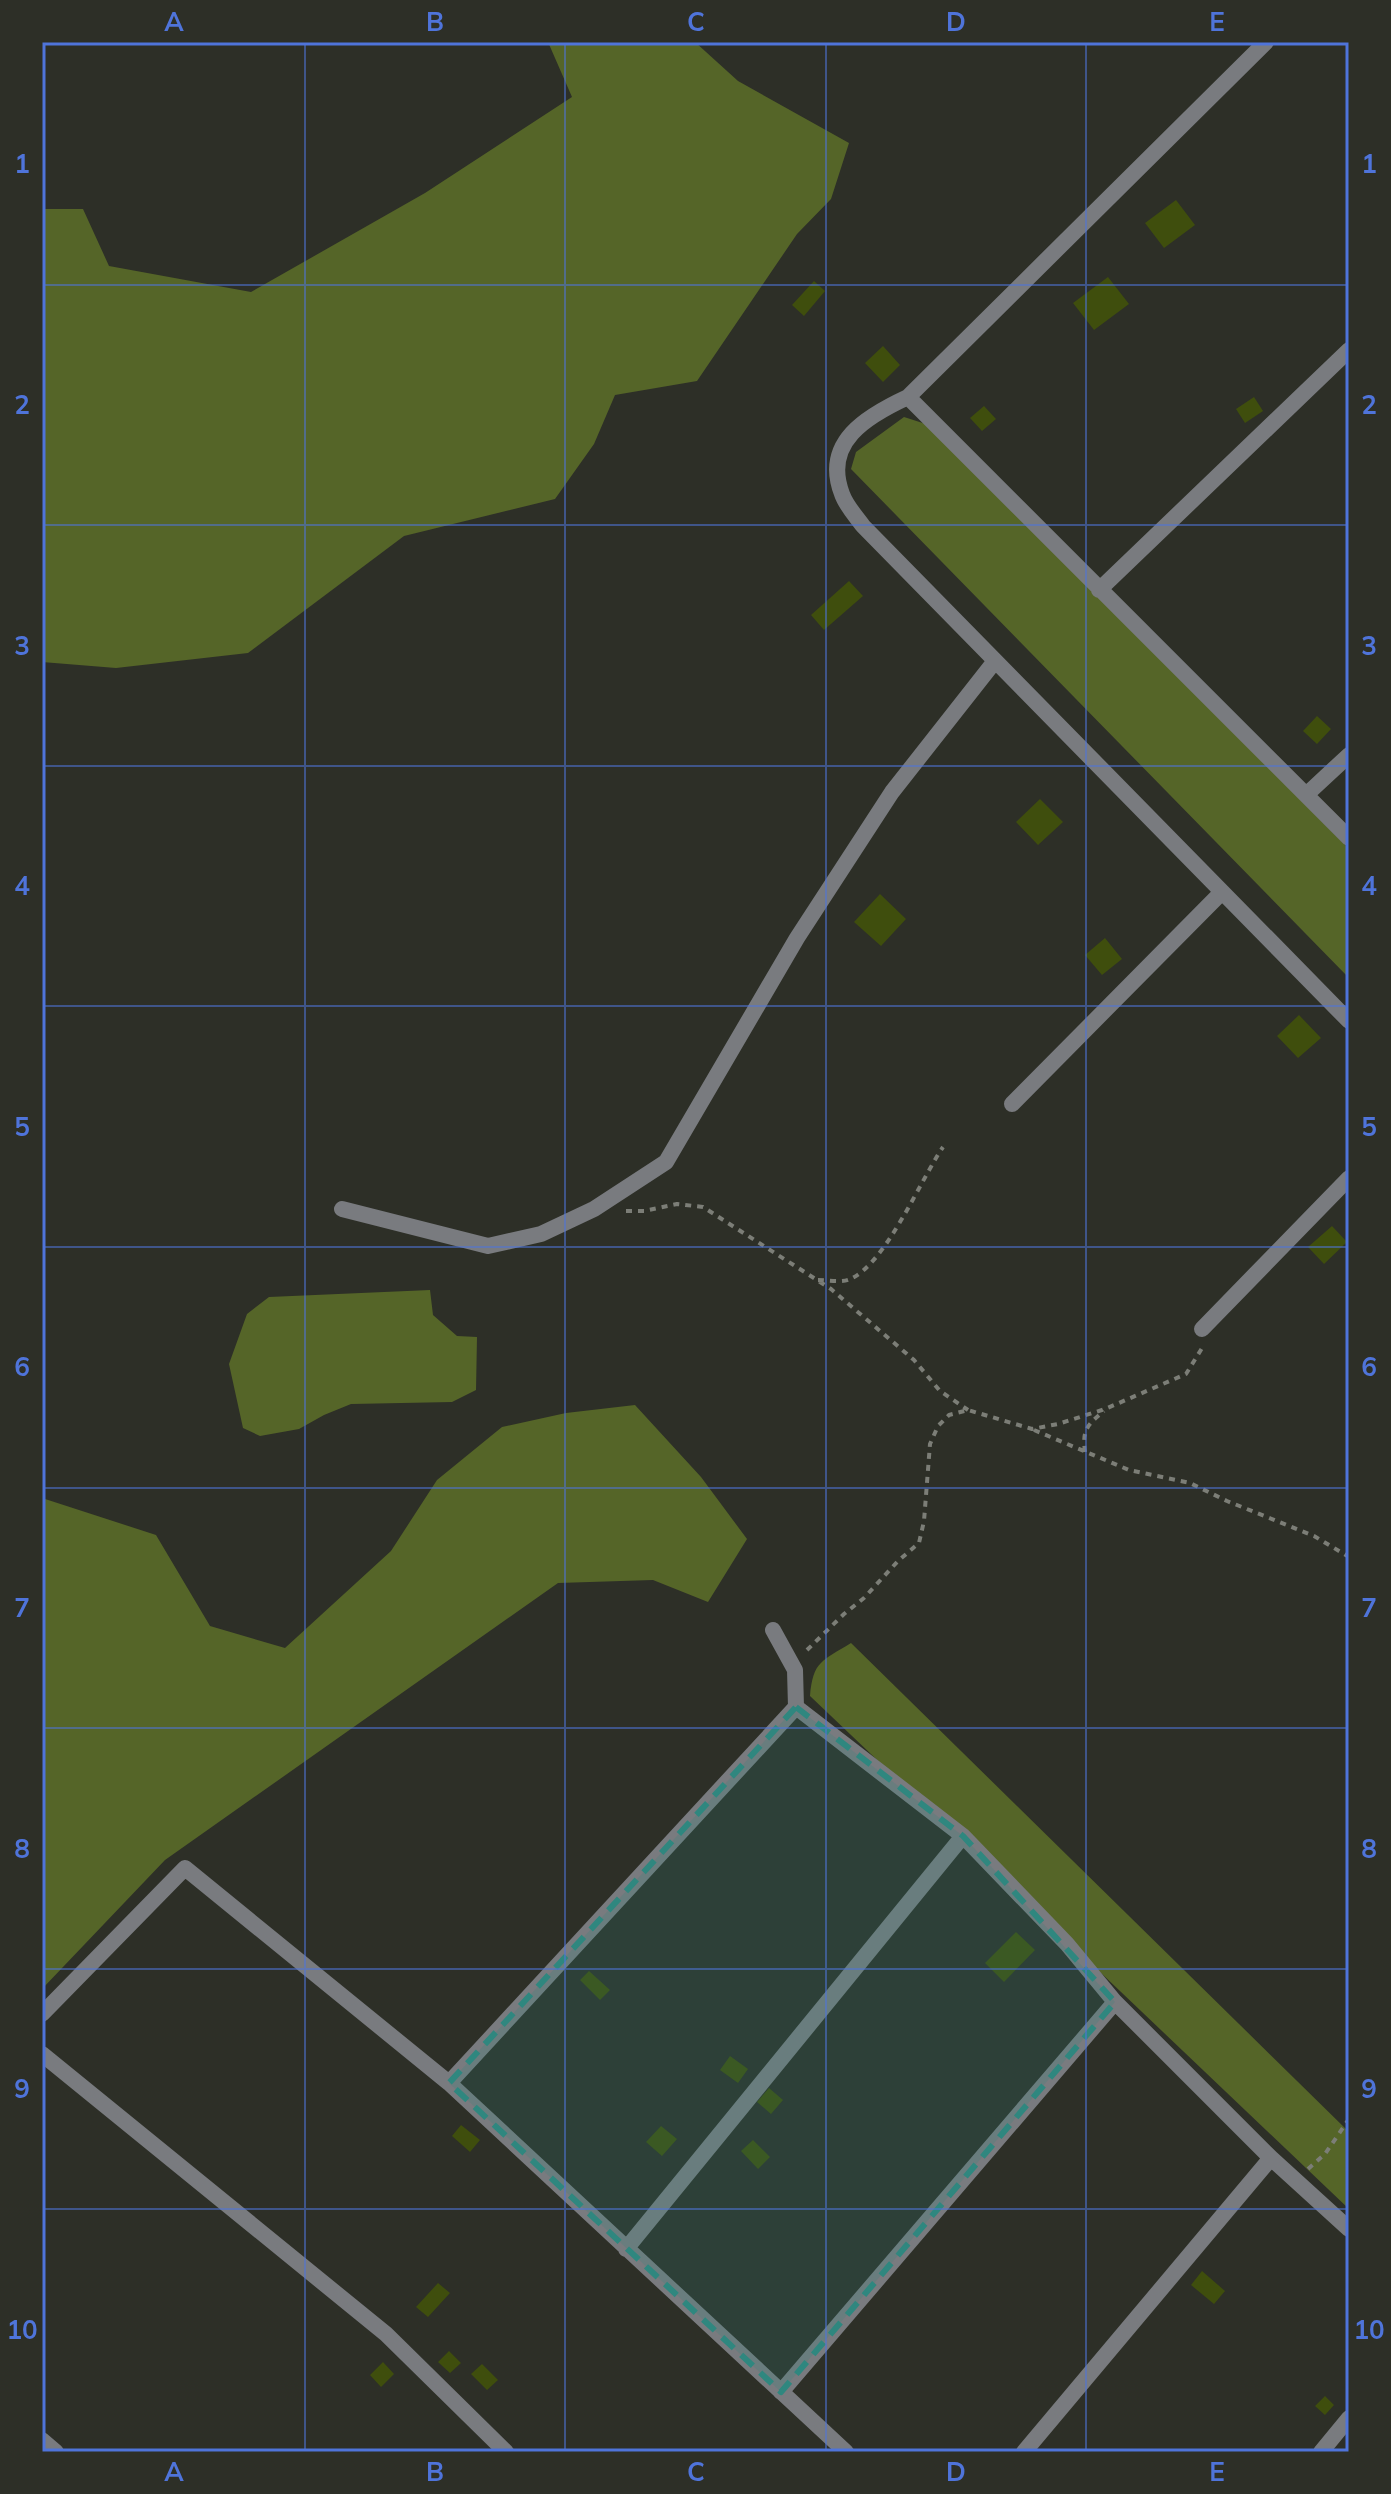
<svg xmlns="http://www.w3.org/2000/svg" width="1391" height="2494" font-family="Mulish,sans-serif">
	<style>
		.forest { fill: #556528 }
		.building { fill: #3f4e0d }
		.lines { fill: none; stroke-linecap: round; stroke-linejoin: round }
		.path { stroke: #7c7e77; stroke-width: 4; stroke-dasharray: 6 6; stroke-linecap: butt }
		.street { stroke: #797b7f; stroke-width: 16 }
		.marked { fill: #2f877f; fill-opacity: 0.2; stroke: #2f877f; stroke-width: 6; stroke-dasharray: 16 10; stroke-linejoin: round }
		.grid { fill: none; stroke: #4f74da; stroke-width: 2; stroke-opacity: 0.55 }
		.neatline { fill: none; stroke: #4f74da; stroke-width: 3 }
		.grid-label { font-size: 26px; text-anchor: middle; font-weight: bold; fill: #4f74da }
	</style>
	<rect width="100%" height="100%" fill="#2d2f27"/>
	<path class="forest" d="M548 42H695L738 81 849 143 831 199 797 234 697 381 615 395 594 444 555 499 404 536 248 653 116 668 42 662V209H83L109 266 251 292 425 193 572 97Z
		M904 417 932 426 1349 849V978L851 469 856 452Z
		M430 1290 433 1315 457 1336 477 1337 476 1390 452 1402 351 1404 324 1415 299 1429 260 1436 243 1428 229 1364 247 1314 269 1297Z
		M635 1405 701 1477 747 1539 708 1602 653 1580 558 1583 165 1860 42 1989V1498L156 1535 210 1626 285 1648 391 1551 437 1480 502 1427 566 1413Z
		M851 1643 1349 2132V2209L810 1696C813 1661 822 1661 851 1643Z"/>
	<path class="building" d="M1176 200 1195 225 1164 248 1145 223Z
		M1108 277 1129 304 1094 330 1073 303Z
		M814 281 825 291 804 316 792 305Z
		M883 346 900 365 883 382 865 363Z
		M1254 397 1263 411 1245 423 1236 409Z
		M984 406 996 419 982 431 970 418Z
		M849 581 863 596 824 630 811 615Z
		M1317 716 1331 729 1317 744 1303 731Z
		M1040 799 1063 822 1038 845 1016 822Z
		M880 894 906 919 881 946 854 922Z
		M1105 938 1122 959 1102 975 1085 955Z
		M1299 1015 1321 1038 1298 1058 1277 1036Z
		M1332 1226 1347 1242 1324 1264 1308 1247Z
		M1016 1932 1035 1950 1004 1982 985 1963Z
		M589 1971 610 1990 600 2000 580 1980Z
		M730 2056 748 2069 738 2083 720 2070Z
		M769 2088 783 2100 771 2114 757 2102Z
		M461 2125 480 2140 470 2152 452 2136Z
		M661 2126 677 2139 662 2156 646 2142Z
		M753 2140 770 2157 758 2169 741 2151Z
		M1202 2271 1225 2291 1214 2304 1191 2285Z
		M438 2283 450 2293 428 2317 416 2307Z
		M449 2351 461 2363 450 2373 438 2362Z
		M383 2362 394 2374 381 2387 370 2375Z
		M482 2364 498 2380 487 2390 471 2374Z
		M1325 2396 1334 2405 1325 2415 1315 2406Z"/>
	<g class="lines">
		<path class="path" d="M626 1211H644L677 1204 703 1207 831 1289 914 1360 940 1391 968 1410
			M818 1280C827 1280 842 1283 850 1279 885 1265 921 1179 943 1147
			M1034 1430 1129 1470 1190 1483 1227 1501 1314 1536 1349 1557
			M1085 1452C1082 1430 1087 1425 1104 1411
			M807 1650 844 1614 864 1598 898 1561 919 1543 924 1521 930 1444 938 1426 949 1415 968 1410 1032 1429 1058 1424 1105 1409 1186 1374 1204 1345
			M1308 2169 1325 2154 1349 2119"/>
		<path class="street" d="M1266 42 908 397C867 416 822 442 842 494 846 506 856 516 863 526L1349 1021
			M908 397 1349 838
			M1099 590 1349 350
			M1306 795 1349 755
			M1012 1104 1222 892
			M342 1209 488 1246 541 1234 594 1209 666 1162 797 938 892 792 995 661
			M1202 1329 1349 1178
			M773 1630 795 1670 796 1707 963 1836 1067 1944 1115 2002 1271 2158 1349 2229
			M42 2014 185 1868 449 2083 846 2452
			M42 2054 386 2334 506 2452
			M449 2083 796 1707
			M626 2249 963 1836
			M781 2392 1115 2002
			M42 2440 56 2452
			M1024 2452 1271 2158
			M1321 2452 1349 2418"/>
	</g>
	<path class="marked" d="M796 1707 963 1836 1115 2002 781 2392 449 2083Z"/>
	<path class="grid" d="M305 42V2452M565 42V2452M826 42V2452M1086 42V2452M42 285H1349M42 525H1349M42 766H1349M42 1006H1349M42 1247H1349M42 1488H1349M42 1728H1349M42 1969H1349M42 2209H1349"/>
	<rect width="1391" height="2494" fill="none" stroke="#2d2f27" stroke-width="88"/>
	<rect x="44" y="44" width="1303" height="2406" class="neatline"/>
	<g class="grid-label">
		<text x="174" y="31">A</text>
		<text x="435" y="31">B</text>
		<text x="696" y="31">C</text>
		<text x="956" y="31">D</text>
		<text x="1217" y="31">E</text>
		<text x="22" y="173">1</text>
		<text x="1369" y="173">1</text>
		<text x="22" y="414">2</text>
		<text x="1369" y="414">2</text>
		<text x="22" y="655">3</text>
		<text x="1369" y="655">3</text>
		<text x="22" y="895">4</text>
		<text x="1369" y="895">4</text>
		<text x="22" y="1136">5</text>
		<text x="1369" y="1136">5</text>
		<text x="22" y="1376">6</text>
		<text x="1369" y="1376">6</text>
		<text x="22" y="1617">7</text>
		<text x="1369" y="1617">7</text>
		<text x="22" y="1858">8</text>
		<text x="1369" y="1858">8</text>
		<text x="22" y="2098">9</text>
		<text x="1369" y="2098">9</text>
		<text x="22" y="2339">10</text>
		<text x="1369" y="2339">10</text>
		<text x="174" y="2481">A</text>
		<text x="435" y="2481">B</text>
		<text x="696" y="2481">C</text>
		<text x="956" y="2481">D</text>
		<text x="1217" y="2481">E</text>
	</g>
</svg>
